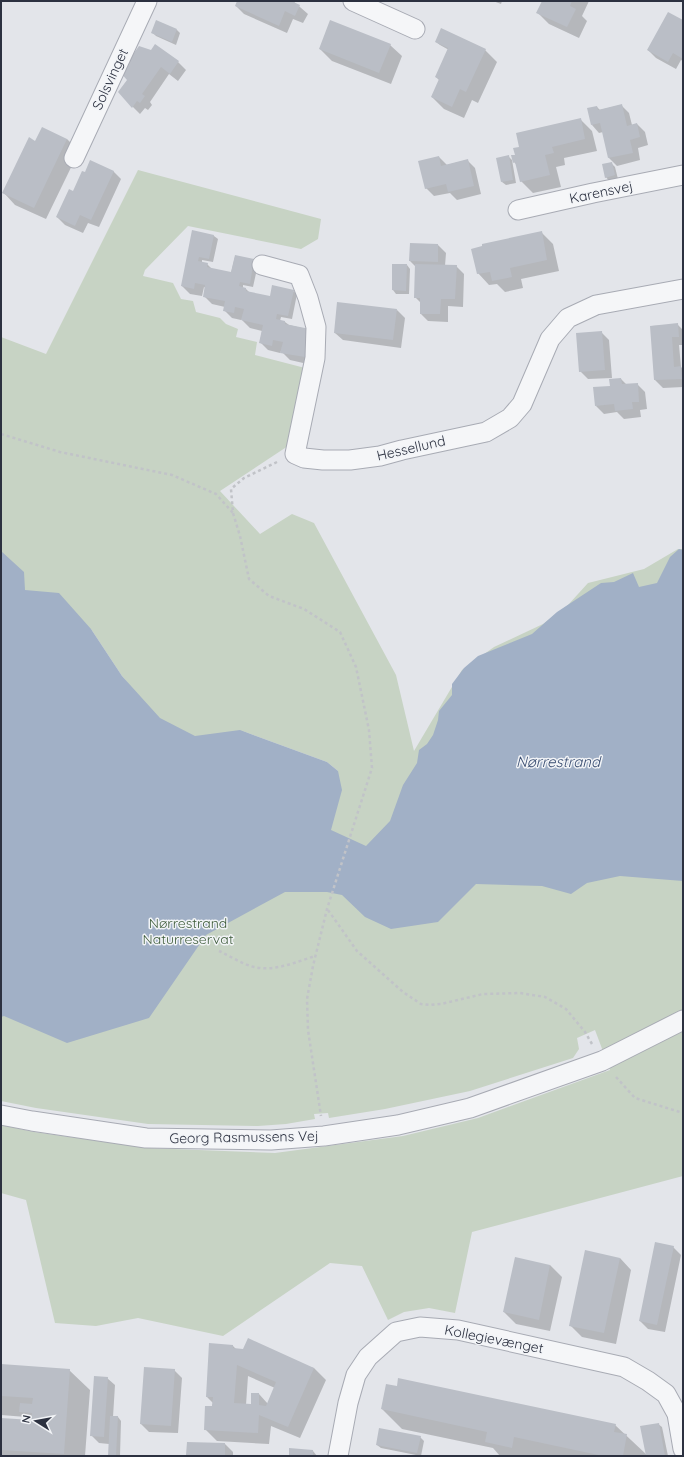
<svg xmlns="http://www.w3.org/2000/svg" width="684" height="1457" font-family="Quicksand,sans-serif">
	<style>
		.green { fill: #c7d3c4; fill-rule: evenodd }
		.water { fill: #a1b0c6 }
		.shadow { fill: #0003; fill-rule: evenodd }
		.building { fill: #babec6; fill-rule: evenodd }
		.lines { fill: none; stroke-linecap: round; stroke-linejoin: round }
		.minor-casing { stroke: #a8abb4; stroke-width: 21 }
		.path { stroke: #c1c3c8; stroke-width: 2.5; stroke-dasharray: 3 3; stroke-linecap: butt }
		.minor { stroke: #f5f6f8; stroke-width: 19 }
		.labels { text-anchor: middle; dominant-baseline: central; stroke-width: 3; stroke-linejoin: round; paint-order: stroke }
		.street-label { font-size: 14px; fill: #2c3140; stroke: #f2f4f7 }
		.park-label { font-size: 14px; fill: #3d5b3a; stroke: #f2f4f7 }
		.water-label { font-size: 15px; font-style: italic; fill: #394d71; stroke: #f2f4f7 }
	</style>
	<rect width="100%" height="100%" fill="#e3e5ea"/>
	<path class="green" d="M138 170 321 219 318 239 301 249 188 226 145 270 143 276 173 283 181 299 193 301 196 312 220 318 226 324 238 329 236 337 257 342 255 355 305 368 288 446 220 491 260 534 292 514 314 523 396 675 414 751 462 670 494 647 543 624 568 605 588 583 644 569 678 549H683V1176L472 1232 455 1313 429 1308 404 1312 388 1320 362 1266 330 1263 223 1336 138 1318 96 1326 55 1323 26 1200 1 1193V1125L34 1132 148 1148 275 1153 403 1136 478 1118 610 1070 595 1030 577 1038 579 1049 573 1058 470 1091 385 1109 329 1118 328 1113 314 1114 315 1119 286 1124 258 1126 148 1124 36 1108 1 1101V337L46 354ZM91 629 122 676 128 683 98 658ZM240 730 327 762 338 771Z"/>
	<path class="water" d="M679 549 683 550V881L620 876 587 883 571 894 542 886 476 884 438 922 391 929 365 917 342 895 327 892H285L206 935 149 1018 67 1043 4 1016 1 1017V551L24 572 25 590 59 593 91 629 122 676 160 718 195 736 240 730 327 762 338 771 342 790 331 830 366 846 390 821 403 785 417 763 419 750 427 744 433 735 438 720 439 711 452 695V684L464 668 478 656 532 634 557 612 601 583 614 582 633 573 639 587 657 583 670 557Z"/>
	<path class="shadow" d="M239 1H293L308 14 303 23 293 19 287 33 244 14 236 6Z
		M493 1H502L501 4Z
		M543 1H589L582 16 587 21 579 38 549 24 538 13Z
		M683 21V61L681 60 676 69 656 58 648 50Z
		M177 30 180 33 176 45 156 36 152 32Z
		M436 42 485 50 497 62 478 103 472 100 464 118 444 109 432 97 440 81 436 77 449 50 440 45Z
		M390 45 402 56 391 84 332 61 320 49Z
		M155 46 178 62 186 70 178 81 169 74 150 102 152 105 148 110 145 108 140 114 133 107 128 80Z
		M621 105 629 113 632 125 637 124 645 132 648 145 638 148 640 160 617 166 609 158 603 132 599 133 592 125 597 107 600 110Z
		M580 119 592 131 597 151 564 158 565 165 556 167 561 187 533 193 521 181 517 165 512 160 516 183 506 185 502 182 508 156 514 162 520 148Z
		M67 139 79 151 46 219 15 205 4 193 36 142Z
		M439 157 447 165 467 160 475 168 481 194 457 200 450 193 434 196 426 188Z
		M611 163 615 167 618 179 609 181 606 177Z
		M113 171 121 179 99 227 88 223 83 233 65 225 57 217 73 192Z
		M193 231 214 236 218 239 213 262 202 260V263L207 264 212 269 231 273 235 257 254 260 258 264 253 287 243 285V288L246 289 250 293 273 298 293 291 297 294 292 319 281 317 280 321 285 322 289 325 310 330 312 365 290 360 281 351 280 353 268 350 260 342 262 331 250 328 241 319V320L232 318 224 310 225 307 212 304 204 296 206 288 204 287 202 296 190 294 182 286Z
		M541 232 553 244 559 271 521 279 523 288 505 292 497 284 489 285 478 273Z
		M438 245 446 253 445 266H456L464 274 463 307 448 306V322L428 321 421 314V303L415 297 416 267 410 261Z
		M407 265 410 269 409 294H396L393 290Z
		M397 310 405 318 401 348 343 340 335 333Z
		M678 325 683 330V345H679L681 367 683 369V387L663 388 655 380 651 326Z
		M601 332 609 340 612 378 588 379 580 371Z
		M621 379 627 385 637 384 645 392 647 409 640 410 641 417 624 419 617 412 604 414 596 406 611 386Z
		M673 1247 681 1255 665 1332 648 1329 640 1321Z
		M620 1258 631 1270 616 1344 582 1337 570 1325Z
		M550 1265 562 1277 550 1331 516 1324 504 1312Z
		M233 1346 236 1349 314 1368 326 1380 300 1438 271 1426 269 1444 217 1441 205 1429 213 1403 207 1397ZM248 1376 275 1388 268 1404 259 1394 252 1405H246Z
		M1 1365 69 1370 90 1390 85 1456H1V1419L30 1421 26 1417 1 1415Z
		M174 1370 182 1378 178 1433 149 1432 141 1424Z
		M107 1378 115 1385 113 1417H118L121 1421 120 1456H110L109 1444 99 1443 91 1435Z
		M382 1409 615 1425 647 1455 658 1424 662 1427 668 1456H500L493 1448 402 1429Z
		M420 1437 424 1441 421 1456 381 1448 377 1445Z
		M225 1444 233 1452V1456H188L187 1455Z
		M313 1451 317 1456H290Z"/>
	<path class="building" d="M237 1H291L300 5 295 16 285 11 279 26 235 6Z
		M542 1H572L570 6 576 9 567 27 536 13Z
		M668 12 683 20V59L673 53 668 62 647 50Z
		M156 20 177 29 172 42 151 33Z
		M330 20 391 44 379 73 319 49Z
		M441 28 486 49 466 92 460 89 452 107 431 97 439 79 435 77 448 48 435 42Z
		M155 44 179 61 170 74 161 67 142 94 145 96 140 103 137 101 132 108 118 92 127 80 120 72 139 46 151 50Z
		M622 104 627 126 637 123 640 137 630 140 633 153 608 158 600 123 591 125 587 108 597 106 598 110Z
		M581 118 585 139 552 147 554 153 545 155 550 175 520 182 515 162 513 163 511 155H515L513 148 519 147 516 133Z
		M42 127 67 139 34 208 2 193 29 137 35 141Z
		M509 155 513 180 501 182 496 158Z
		M439 156 441 166 468 159 474 186 448 192 446 184 425 189 418 161Z
		M90 160 114 171 91 220 80 215 75 226 56 217 69 189 73 191 82 171 85 172Z
		M612 162 615 175 605 178 602 164Z
		M192 230 214 235 209 259 199 257 198 261 208 263 207 267 231 272 235 255 254 259 250 284 240 282 239 286 246 288V291L270 296 272 285 294 290 288 316 277 314 276 319 285 321V324L310 329 305 357 280 353 283 342 273 340 272 346 259 343 263 325 241 320 244 309 235 307 234 313 223 311 225 301 203 297 205 285 195 283 194 289 181 286Z
		M542 231 547 260 510 268 512 277 492 281 490 272 477 274 471 249 482 246V244Z
		M410 243 438 244V262L409 261Z
		M392 264H407L406 291 392 290Z
		M415 264 457 265 455 299H441L440 314H420V298H414Z
		M337 302 397 309 393 340 334 333Z
		M678 323 679 337H672L674 367 681 366 682 379 654 380 650 326Z
		M602 331 605 370 579 372 576 333Z
		M621 378 622 384 638 383 639 402H632L633 409 615 411 614 404 595 406 593 387 610 386 609 379Z
		M655 1242 674 1246 657 1325 639 1321Z
		M585 1250 620 1258 604 1333 569 1326Z
		M515 1257 550 1265 539 1320 503 1312Z
		M248 1338 314 1368 288 1427 259 1415 258 1433 204 1430 205 1406H212L213 1397H206L209 1343 233 1345V1348L243 1349ZM237 1365 276 1382 266 1406 259 1405V1393H251V1404L234 1403Z
		M1 1364 70 1369 64 1454 1 1450V1418L32 1420V1413L19 1412 20 1403 32 1404 33 1398 1 1396Z
		M144 1367 175 1369 171 1426 140 1424Z
		M94 1376 108 1377 104 1437 90 1436Z
		M398 1378 616 1424 614 1432 627 1434 623 1456H603L514 1437 512 1448 485 1442 487 1432 381 1409 386 1384 397 1386Z
		M110 1416H118L116 1456H108Z
		M659 1423 665 1456H646L640 1426Z
		M379 1428 421 1436 417 1453 376 1445Z
		M187 1442 225 1443V1456L186 1455Z
		M289 1448 313 1450V1456H289Z"/>
	<g class="lines">
		<g class="minor-casing">
			<path id="minor" d="M353 1 415 29
				M74 158 147 1
				M518 210 593 193 683 175
				M262 265 299 275 308 298 316 327 315 358 295 454 304 458 323 460H350L380 456 402 450 486 432 510 418 522 404 550 339 568 318 596 305 683 289
				M1 1115 32 1121 146 1138 271 1140 324 1136 398 1125 470 1108 602 1061 683 1020
				M338 1456 348 1403 356 1375 368 1357 396 1332 420 1327 458 1330 624 1367 648 1381 666 1394 677 1414 683 1449"/>
		</g>
		<path class="path" d="M1 434 60 452 172 475 216 494 233 513
			M277 462 244 478 231 489 233 513 240 536 249 579 269 596 304 609 340 632 356 667 369 730 372 768 327 909 313 966 307 999 308 1030 321 1116
			M328 910 357 951 403 992 421 1004 430 1005 441 1004 483 994 520 993 545 997 566 1009 585 1032 592 1044
			M219 951C230 956 242 964 254 967 274 972 296 962 315 956
			M616 1077 635 1098 683 1113"/>
		<use href="#minor" class="minor"/>
	</g>
	<g class="labels">
		<g class="street-label">
			<text transform="translate(110 79) rotate(-65)">Solsvinget</text>
			<text transform="translate(601 192) rotate(-12)">Karensvej</text>
			<text transform="translate(411 448) rotate(-13)">Hessellund</text>
			<text transform="translate(244 1137) rotate(-1)">Georg Rasmussens Vej</text>
			<text transform="translate(494 1339) rotate(11)">Kollegievænget</text>
		</g>
		<g class="park-label">
			<text x="188" y="923">Nørrestrand<tspan x="188" dy="16">Naturreservat</tspan></text>
		</g>
		<g class="water-label">
			<text x="558" y="761">Nørrestrand</text>
		</g>
	</g>
	<rect width="684" height="1457" fill="none" stroke="#2c3140" stroke-width="4"/>
	<g transform="translate(36 1421) rotate(281)" stroke="#f2f4f7" stroke-width="3" paint-order="stroke">
	<path d="M0-3L7 15L0 10L-7 15Z" fill="#2c3140"/>
	<text y="-6" font-size="11" font-weight="bold" text-anchor="middle" fill="#2c3140">N</text>
	</g>
</svg>
